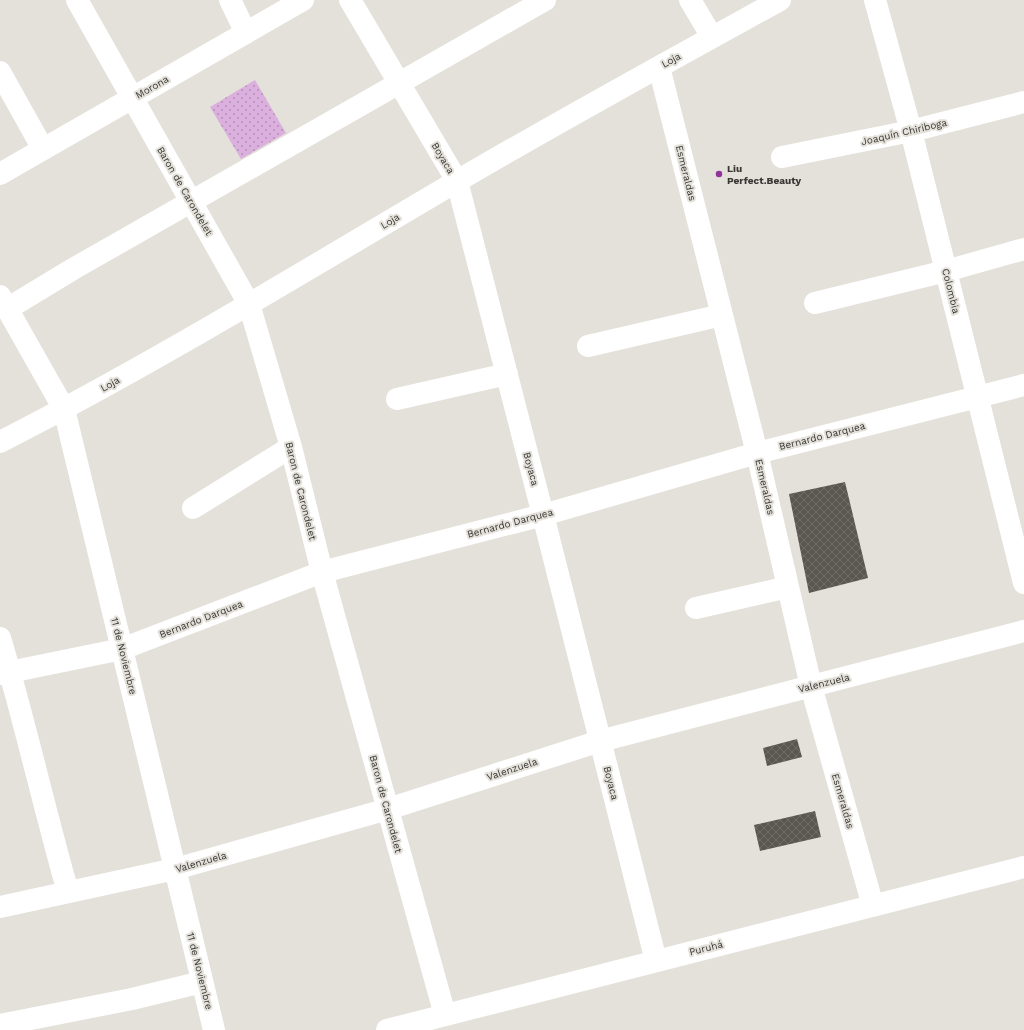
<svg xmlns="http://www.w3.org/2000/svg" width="1024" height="1030" font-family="'Work Sans',sans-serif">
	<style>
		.park { fill: url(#park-dots) }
		.building { fill: url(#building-cross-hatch) }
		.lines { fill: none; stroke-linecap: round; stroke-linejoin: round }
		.street { stroke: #fff; stroke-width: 22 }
		.poi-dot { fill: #92329b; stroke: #e4e1da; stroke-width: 1.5 }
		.labels { text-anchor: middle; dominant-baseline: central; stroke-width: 4; stroke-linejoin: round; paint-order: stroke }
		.street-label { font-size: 10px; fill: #373633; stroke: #e4e1da }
		.poi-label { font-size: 10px; font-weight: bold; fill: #373633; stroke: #e4e1da; text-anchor: start }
	</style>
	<defs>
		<pattern id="park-dots" width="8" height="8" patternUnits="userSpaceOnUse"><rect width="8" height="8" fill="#dbb0de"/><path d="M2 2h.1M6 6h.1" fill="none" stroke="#b290b5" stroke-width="1.8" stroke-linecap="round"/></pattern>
		<pattern id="building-cross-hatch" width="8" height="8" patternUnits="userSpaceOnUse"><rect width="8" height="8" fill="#5a5751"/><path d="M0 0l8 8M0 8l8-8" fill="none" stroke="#6f6d68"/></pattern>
	</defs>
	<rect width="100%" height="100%" fill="#e4e1da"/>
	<path class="park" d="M255 80 286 133 241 159 210 107Z"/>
	<path class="building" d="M845 482 868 578 809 593 789 494Z
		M797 739 802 757 767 766 763 748Z
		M815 811 821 837 760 851 754 825Z"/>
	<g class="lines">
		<path class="street" d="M77 0 249 304 291 447 322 572 445 1015
			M230 0 246 33
			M350 0 457 181 543 515 656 961
			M690 0 712 37
			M875 0 911 131 1024 583
			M659 67 757 453 811 686 873 906
			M0 72 43 149
			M782 157 911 131 1024 102
			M0 174 303 0
			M0 296 64 409 214 1030
			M815 303 946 271 1024 249
			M7 309 73 269 545 0
			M588 346 722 315
			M397 399 507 374
			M0 442C155 363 304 271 454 183 561 120 671 60 780 0
			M193 508 291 447
			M696 608 788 587
			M0 638C25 722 44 808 68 892
			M0 674 122 649 322 572 543 515 757 453 1024 385
			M0 907 175 869 388 809 600 741 1024 631
			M0 1025 132 999 202 982
			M387 1030 1024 867"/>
	</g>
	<circle class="poi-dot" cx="719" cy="174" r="4"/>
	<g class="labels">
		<g class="street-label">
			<text transform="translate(671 60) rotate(-29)">Loja</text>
			<text transform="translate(152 87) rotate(-30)">Morona</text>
			<text transform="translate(904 132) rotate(-13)">Joaquín Chiriboga</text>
			<text transform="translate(443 158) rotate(59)">Boyaca</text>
			<text transform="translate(686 173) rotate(76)">Esmeraldas</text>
			<text transform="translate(185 191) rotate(60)">Baron de Carondelet</text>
			<text transform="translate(390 221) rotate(-31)">Loja</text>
			<text transform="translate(951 291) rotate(76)">Colombia</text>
			<text transform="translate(110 384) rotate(-30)">Loja</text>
			<text transform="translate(822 436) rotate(-14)">Bernardo Darquea</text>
			<text transform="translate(531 469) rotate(75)">Boyaca</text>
			<text transform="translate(765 487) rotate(77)">Esmeraldas</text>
			<text transform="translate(301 491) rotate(76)">Baron de Carondelet</text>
			<text transform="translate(510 523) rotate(-15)">Bernardo Darquea</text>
			<text transform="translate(201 619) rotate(-21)">Bernardo Darquea</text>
			<text transform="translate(124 656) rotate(76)">11 de Noviembre</text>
			<text transform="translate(824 683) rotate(-14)">Valenzuela</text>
			<text transform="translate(512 769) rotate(-18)">Valenzuela</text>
			<text transform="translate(611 783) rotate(76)">Boyaca</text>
			<text transform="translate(843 801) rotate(74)">Esmeraldas</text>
			<text transform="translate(386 804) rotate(75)">Baron de Carondelet</text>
			<text transform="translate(201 862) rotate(-16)">Valenzuela</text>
			<text transform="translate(706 948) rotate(-14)">Puruhá</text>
			<text transform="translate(200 971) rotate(76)">11 de Noviembre</text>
		</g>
		<g class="poi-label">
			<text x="727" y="168">Liu<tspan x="727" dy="12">Perfect.Beauty</tspan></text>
		</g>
	</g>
</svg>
